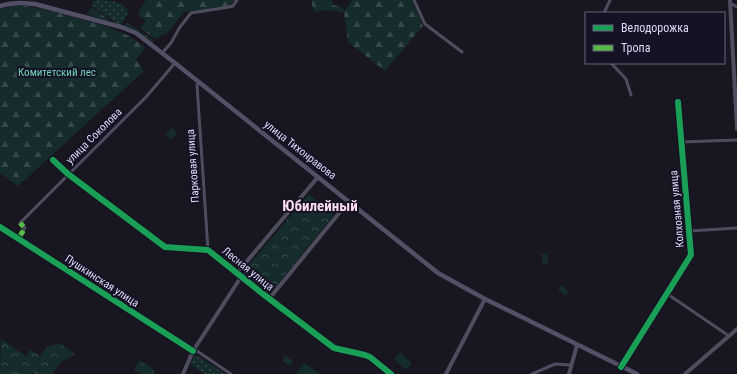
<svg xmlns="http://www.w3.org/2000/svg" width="737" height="374" font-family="'Roboto Condensed',sans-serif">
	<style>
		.grass { fill: url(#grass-dots) }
		.forest { fill: url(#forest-firs) }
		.park { fill: url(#park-crowns) }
		.garden { fill: #162b2b }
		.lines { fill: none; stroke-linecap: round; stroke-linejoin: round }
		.minor { stroke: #4e4c5f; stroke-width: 3 }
		.tertiary { stroke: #4e4c5f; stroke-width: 4 }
		.secondary { stroke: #515065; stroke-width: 4.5 }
		.quiet { stroke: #58b947; stroke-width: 5; stroke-dasharray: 10 5; stroke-linecap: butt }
		.cycleway-casing { stroke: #151224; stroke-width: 8 }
		.cycleway { stroke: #1a9f57; stroke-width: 6 }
		.labels { text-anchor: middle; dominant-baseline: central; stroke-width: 4; stroke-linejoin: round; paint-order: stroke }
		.park-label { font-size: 11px; fill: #6fd2ba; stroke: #151224 }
		.street-label { font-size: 11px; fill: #dedafa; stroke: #151224 }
		.district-label { font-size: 15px; font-weight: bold; fill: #fbdcef; stroke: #151224 }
	</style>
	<defs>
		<pattern id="grass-dots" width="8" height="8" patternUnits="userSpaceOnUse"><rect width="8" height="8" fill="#162b2b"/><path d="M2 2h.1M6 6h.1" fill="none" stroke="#37494b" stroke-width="1.8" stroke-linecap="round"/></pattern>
		<pattern id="forest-firs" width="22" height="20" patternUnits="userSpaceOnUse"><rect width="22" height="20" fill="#162b2b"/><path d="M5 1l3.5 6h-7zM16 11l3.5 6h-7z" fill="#37494b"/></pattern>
		<pattern id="park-crowns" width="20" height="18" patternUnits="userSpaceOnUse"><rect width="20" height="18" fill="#162b2b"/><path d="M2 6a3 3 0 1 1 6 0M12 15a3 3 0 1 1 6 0" fill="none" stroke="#37494b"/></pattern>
	</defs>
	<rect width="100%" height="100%" fill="#181620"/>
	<path class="grass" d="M95 0C107 0 125 0 129 13L120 26 91 5Z
		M195 354 226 374H204L190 364Z"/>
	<path class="forest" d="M146 0H235L230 6 184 12 168 32 155 39 140 28 146 21 137 14Z
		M311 0H332L333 5 342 7 344 12 352 0H412L423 26 385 71 348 42 344 12 325 10 314 12Z
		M12 6H26L39 8 109 27 129 36 145 47 141 54 136 60 144 71 18 186 0 173V9Z
		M92 7 108 19 109 22 86 14Z
		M127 22 154 41 152 43 124 26Z"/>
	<path class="park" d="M309 194 334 215 268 296 241 274Z
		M1 339 26 356 30 349 40 356 47 347 60 343 75 354 60 363 52 374H36L33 372 31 374H0Z
		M139 360 155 370 153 374H141L134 370Z"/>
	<path class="garden" d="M172 128 177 133 171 140 165 135Z
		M547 253 549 263 543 264 541 254Z
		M562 285 569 292 565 296 558 289Z
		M400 352 412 363 406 370 394 359Z
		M285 355 293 361 290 366 282 361Z
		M304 363 320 374H296Z"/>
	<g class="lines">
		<path class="minor" d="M414 0 425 24 462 52
			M730 3 737 7
			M604 13 610 0
			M162 53 171 43 180 27 191 13 229 7 233 6 237 0
			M611 63 626 79 631 95
			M199 82 197 85 208 250
			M681 142 737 140
			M53 160 68 174 165 247 208 250 237 273
			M0 227 193 351
			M689 231 737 228
			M18 239 25 228 20 223 146 97 175 63
			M666 293 729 336
			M269 299 334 348 365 355 370 357 391 374
			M194 349 231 374
			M621 367 691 255 678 102
			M532 374 555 364 571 365"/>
		<path class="tertiary" d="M730 0 737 129
			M318 177 237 273 269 299 349 201
			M183 374 193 351 241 277
			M446 374 485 299
			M569 374 577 345
			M685 374 737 329"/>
		<path class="secondary" d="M0 6C12 2 23 3 35 4L121 27 136 33 175 63 438 273 485 299 637 374"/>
		<path class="quiet" d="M18 239 25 228 20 223"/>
		<g class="cycleway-casing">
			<path id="cycleway" d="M53 160 68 174 165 247 208 250 263 294 334 348 365 355 370 357 391 374
				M0 227 193 351
				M621 367 691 255 678 102"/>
		</g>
		<use href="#cycleway" class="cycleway"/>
	</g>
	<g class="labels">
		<g class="park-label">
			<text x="57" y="72">Комитетский лес</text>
		</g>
		<g class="street-label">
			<text transform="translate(94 136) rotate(-45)">улица Соколова</text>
			<text transform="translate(300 150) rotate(38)">улица Тихонравова</text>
			<text transform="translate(193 166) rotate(-94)">Парковая улица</text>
			<text transform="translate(677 209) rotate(-95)">Колхозная улица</text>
			<text transform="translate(248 269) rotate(39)">Лесная улица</text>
			<text transform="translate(102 281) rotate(33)">Пушкинская улица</text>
		</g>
		<g class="district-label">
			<text x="320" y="206">Юбилейный</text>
		</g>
	</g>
	<rect x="585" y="12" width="140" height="52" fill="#151224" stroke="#65627a"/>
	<rect x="593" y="25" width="20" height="6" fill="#1a9f57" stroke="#65627a"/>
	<text x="621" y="32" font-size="12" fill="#dedafa">Велодорожка</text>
	<rect x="593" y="45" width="20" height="6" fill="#58b947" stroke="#65627a"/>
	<text x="621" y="52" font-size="12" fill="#dedafa">Тропа</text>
</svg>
